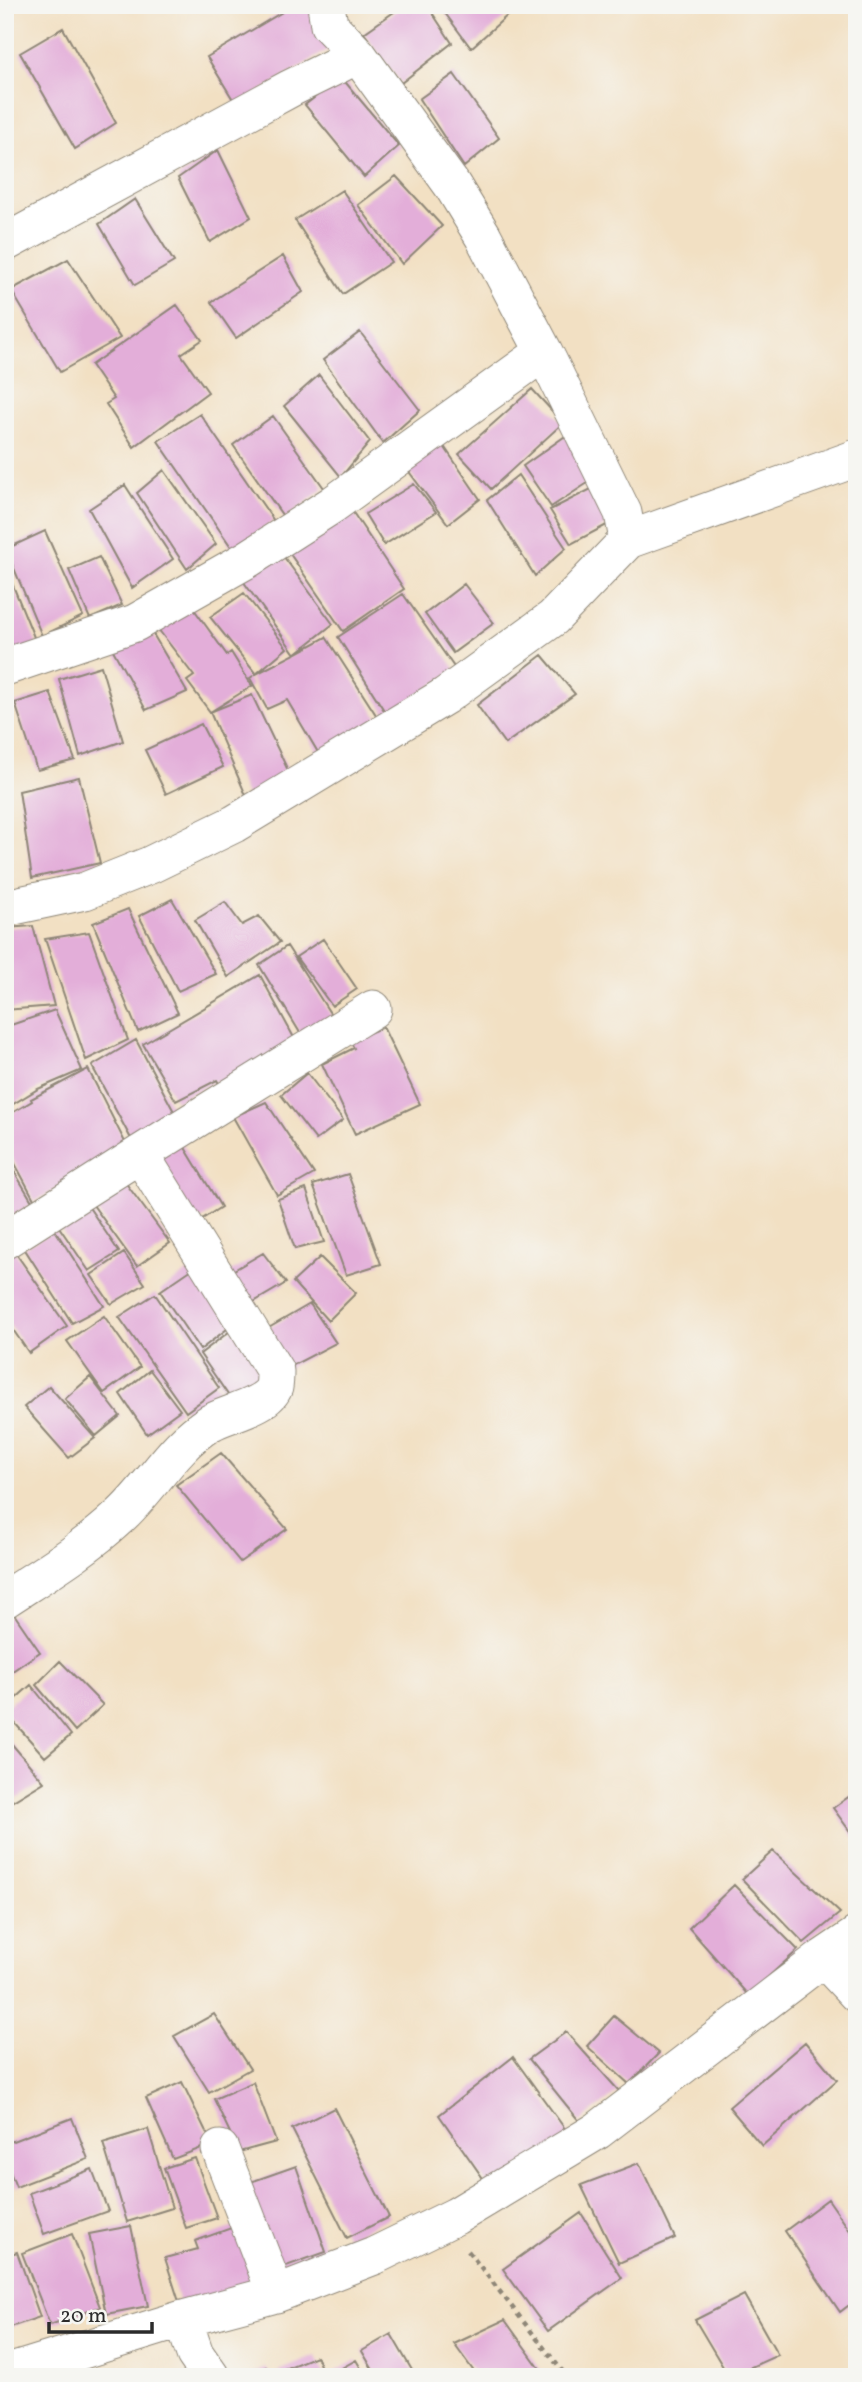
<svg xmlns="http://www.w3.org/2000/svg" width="862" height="2382" font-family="Vollkorn,serif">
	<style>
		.building { fill: #e3aed9 }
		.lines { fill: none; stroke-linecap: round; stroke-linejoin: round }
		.minor-casing { stroke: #8e8677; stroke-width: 39 }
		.path { stroke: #8e8677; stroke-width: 4.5; stroke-dasharray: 5 5; stroke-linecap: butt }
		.minor { stroke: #fff; stroke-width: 37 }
	</style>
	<rect width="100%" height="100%" fill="#f6f6f2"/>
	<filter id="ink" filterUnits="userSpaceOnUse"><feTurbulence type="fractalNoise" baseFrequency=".0143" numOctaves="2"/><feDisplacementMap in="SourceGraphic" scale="14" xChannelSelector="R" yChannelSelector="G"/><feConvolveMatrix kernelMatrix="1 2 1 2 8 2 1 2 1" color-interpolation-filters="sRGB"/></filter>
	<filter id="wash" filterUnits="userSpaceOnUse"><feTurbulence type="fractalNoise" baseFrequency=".00686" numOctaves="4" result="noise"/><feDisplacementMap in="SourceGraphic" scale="28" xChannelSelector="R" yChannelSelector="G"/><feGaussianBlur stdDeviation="1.57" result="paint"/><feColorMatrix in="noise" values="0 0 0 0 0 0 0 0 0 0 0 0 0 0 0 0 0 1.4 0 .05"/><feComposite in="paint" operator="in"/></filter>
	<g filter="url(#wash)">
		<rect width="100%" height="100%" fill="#f2e0c3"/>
		<g id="blocks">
			<path class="building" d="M294 5H306L332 47 237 106 207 57Z
				M404 5H427L452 43 401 83 364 33Z
				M439 5H519L471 48Z
				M63 28 116 123 75 149 20 53Z
				M454 74 499 138 464 167 419 99Z
				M341 77 399 146 364 177 305 105Z
				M218 150 251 217 210 242 178 178Z
				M396 176 442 226 402 264 358 205Z
				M342 190 391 262 343 294 295 220Z
				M135 199 174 262 135 285 99 224Z
				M283 256 303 292 236 338 211 302Z
				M68 259 120 338 60 372 11 290Z
				M177 305 202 340 181 354 208 392 134 447 106 404 114 399 91 365Z
				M360 332 420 410 383 443 323 360Z
				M319 375 370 442 341 477 284 406Z
				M532 389 563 423 491 489 459 454Z
				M200 414 274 521 234 551 158 441Z
				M273 416 324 488 285 519 233 445Z
				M571 432 597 477 551 507 523 466Z
				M441 442 480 499 448 524 407 469Z
				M164 470 216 544 187 569 137 493Z
				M518 475 566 548 535 576 487 500Z
				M414 484 436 512 384 545 365 514Z
				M125 485 173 559 132 588 89 509Z
				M597 486 618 519 571 544 550 510Z
				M352 511 404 589 343 631 288 551Z
				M45 531 83 616 42 636 6 549Z
				M281 553 333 624 295 654 326 637 378 718 319 754 287 700 267 709 250 678 256 674 210 617 244 593 287 648 256 674 295 654 241 578Z
				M99 557 122 605 90 619 69 570Z
				M5 566 38 647 5 661Z
				M464 584 494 623 453 653 425 614Z
				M403 594 456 670 387 715 338 637Z
				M191 605 227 655 231 652 252 686 210 712 252 695 293 781 248 800 210 712 187 681 194 676 158 629Z
				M153 634 187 692 146 710 113 650Z
				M542 655 575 694 505 744 477 705Z
				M101 666 123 741 80 756 59 679Z
				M50 692 75 760 37 770 15 703Z
				M201 724 223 767 166 794 145 750Z
				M79 777 100 863 32 878 19 791Z
				M172 899 216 974 178 991 139 916Z
				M225 902 242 925 259 916 280 942 228 977 195 920Z
				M128 909 178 1013 138 1032 93 923Z
				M33 926 54 1006 5 1010V928Z
				M89 932 128 1040 86 1060 45 939Z
				M323 939 357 989 332 1006 296 957Z
				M287 946 335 1021 305 1041 259 965Z
				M260 975 299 1047 224 1093 217 1080 176 1101 143 1044Z
				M55 1010 82 1070 38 1089 5 1109V1027Z
				M383 1027 420 1104 355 1134 322 1064 354 1048 350 1041Z
				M136 1040 179 1121 136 1148 92 1066Z
				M88 1069 128 1148 35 1201 5 1145V1117L32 1101 31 1099Z
				M307 1073 343 1120 316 1140 281 1095Z
				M266 1102 314 1174 277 1195 233 1117Z
				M181 1141 221 1207 188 1228 149 1160Z
				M5 1156 33 1203 5 1221Z
				M348 1174 381 1264 346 1275 313 1185Z
				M125 1182 170 1243 137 1266 93 1205Z
				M306 1189 324 1242 295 1249 278 1199Z
				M84 1200 119 1252 89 1271 55 1221Z
				M55 1230 104 1306 72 1323 24 1248Z
				M12 1248 67 1326 29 1353 5 1318V1252Z
				M124 1253 145 1284 111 1304 91 1275Z
				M263 1253 286 1283 242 1309 222 1277Z
				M320 1257 356 1293 328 1321 293 1282Z
				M195 1267 236 1322 200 1350 160 1291Z
				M155 1294 219 1388 186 1412 119 1317Z
				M310 1304 336 1343 284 1370 260 1333Z
				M104 1316 140 1367 104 1393 67 1341Z
				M238 1325 272 1377 235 1405 200 1354Z
				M150 1370 180 1410 147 1434 120 1394Z
				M90 1377 120 1416 96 1436 65 1399Z
				M49 1386 95 1438 69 1458 24 1407Z
				M221 1453 287 1529 240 1562 176 1485Z
				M14 1614 40 1652 5 1676V1620Z
				M60 1661 103 1705 75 1731 36 1685Z
				M31 1685 71 1735 45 1757 5 1712V1708Z
				M5 1736 44 1782 8 1804 5 1801Z
				M857 1791V1841L833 1808Z
				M773 1851 840 1913 804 1943 742 1879Z
				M734 1885 798 1950 748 1995 689 1928Z
				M214 2014 250 2069 209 2092 174 2036Z
				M614 2016 659 2053 629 2084 587 2046Z
				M566 2032 619 2091 580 2122 529 2059Z
				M805 2042 837 2080 762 2146 729 2107Z
				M513 2057 573 2140 496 2197 439 2115Z
				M182 2082 212 2144 173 2159 146 2098Z
				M253 2082 276 2142 239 2152 214 2099Z
				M334 2108 389 2217 347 2238 292 2129Z
				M72 2118 88 2159 16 2187 5 2159V2144Z
				M148 2129 172 2208 127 2222 103 2143Z
				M195 2158 217 2218 186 2228 164 2168Z
				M639 2163 675 2238 619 2263 581 2185Z
				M296 2166 326 2252 275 2270 245 2184Z
				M92 2169 108 2211 44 2234 29 2193Z
				M857 2181V2197L849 2186Z
				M828 2199 857 2241V2299L840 2312 785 2231Z
				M581 2213 622 2278 548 2331 503 2269Z
				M245 2223 263 2280 181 2308 165 2258 198 2249 195 2241Z
				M131 2226 148 2306 106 2314 89 2234Z
				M72 2234 100 2307 50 2325 22 2253Z
				M17 2252 40 2317 5 2329V2256Z
				M744 2295 778 2355 729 2377 695 2320Z
				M505 2320 546 2377H478L454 2344Z
				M391 2334 416 2377H377L362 2351Z
				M316 2356 325 2377H282L279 2371Z
				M356 2360 366 2377H335L333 2373Z
				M266 2367 272 2377H250Z"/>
		</g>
	</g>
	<g filter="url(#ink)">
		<use href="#blocks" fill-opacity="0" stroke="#8e8677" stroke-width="2"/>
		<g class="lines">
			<g class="minor-casing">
				<path id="minor" d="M326 5 329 25 358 55 452 185 483 236 544 352 623 513 628 540
					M5 243 291 88 358 55
					M5 667 135 623 248 559 332 505 544 352
					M5 908 85 891 150 865 234 824 445 696 553 618 628 540 857 458
					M5 1240 140 1154 373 1009
					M5 1599C43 1574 85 1549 118 1518 151 1489 172 1446 210 1423 227 1413 267 1406 274 1387 275 1382 275 1375 275 1371L140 1154
					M823 1958 857 1994
					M220 2149 276 2294
					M183 2319 195 2354 211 2377
					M5 2374 183 2319 276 2294 374 2256 456 2216 597 2131 823 1958 857 1935"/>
			</g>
			<path class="path" d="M468 2251 567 2377"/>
			<use href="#minor" class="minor"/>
		</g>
	</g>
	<rect width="862" height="2382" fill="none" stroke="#f6f6f2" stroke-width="28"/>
	<path d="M49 2322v10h103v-10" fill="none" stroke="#2b2b2b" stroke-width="3.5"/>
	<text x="60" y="2322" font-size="21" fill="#2b2b2b" stroke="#f6f6f2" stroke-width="5" paint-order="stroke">20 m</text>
</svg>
